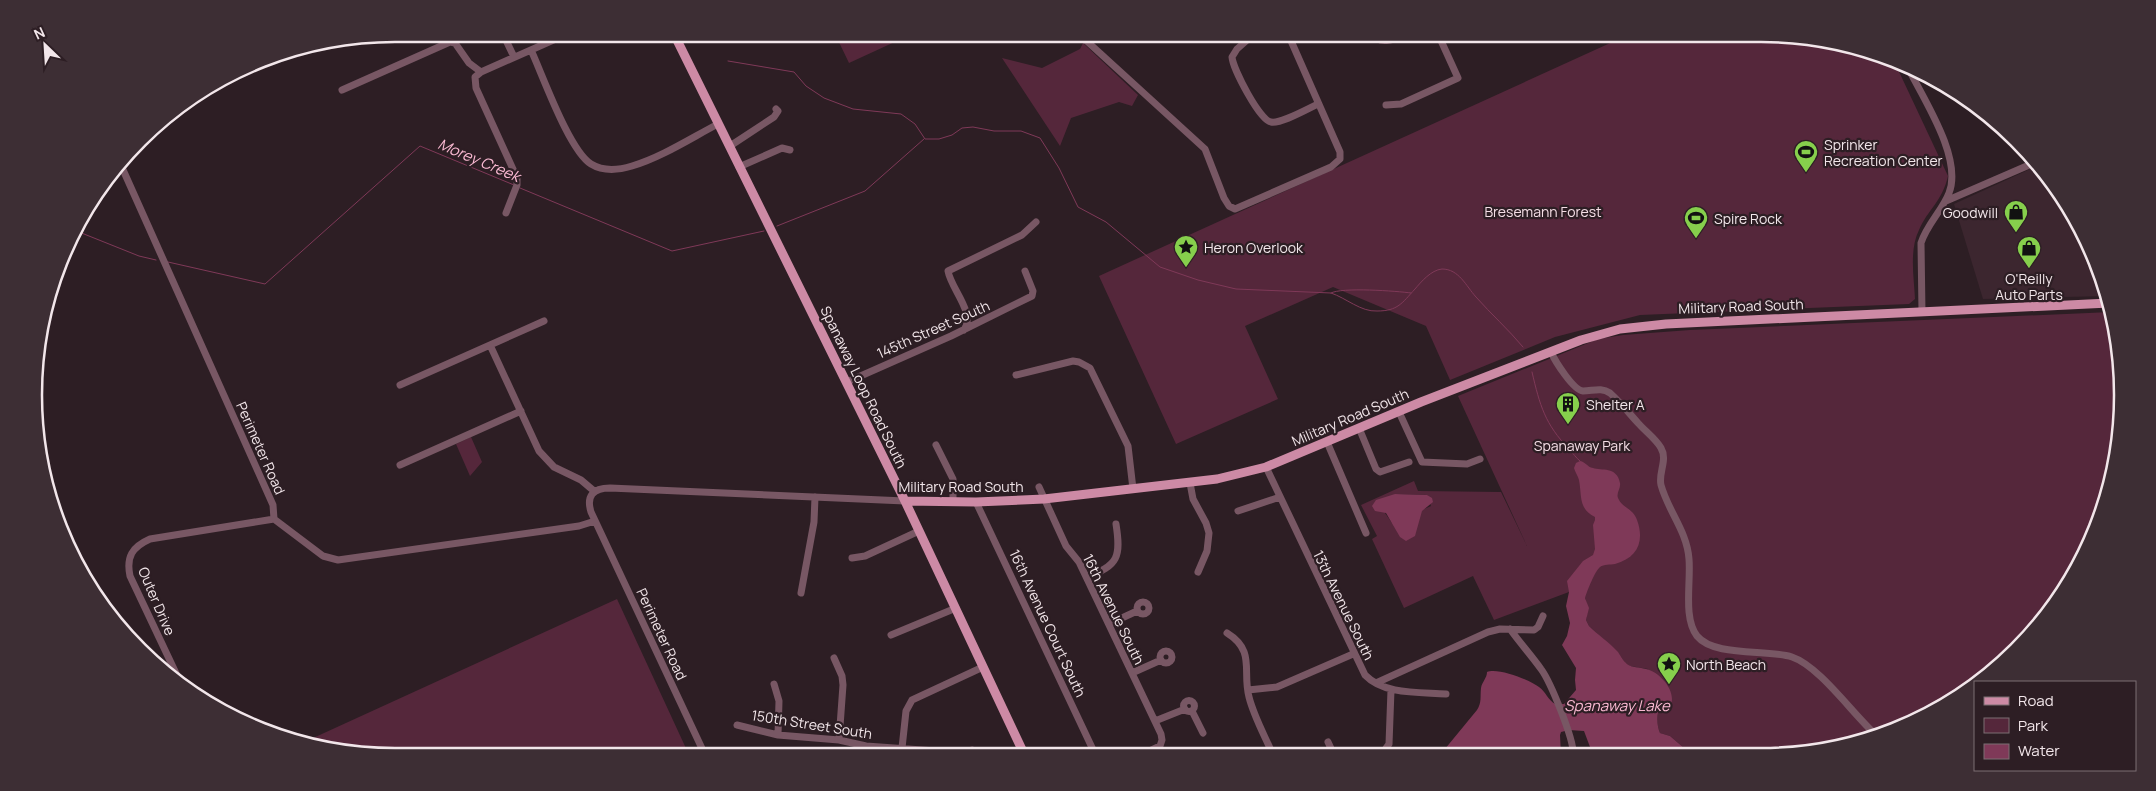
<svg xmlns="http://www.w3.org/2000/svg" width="2156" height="791" font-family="Manrope,sans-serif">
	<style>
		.built { fill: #3c262f }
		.green { fill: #55273b; fill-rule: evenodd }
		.water { fill: #7f3958 }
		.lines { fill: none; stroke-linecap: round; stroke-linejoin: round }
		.stream { stroke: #7f3958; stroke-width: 1 }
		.minor { stroke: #785764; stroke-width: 7 }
		.major { stroke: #cd8aa5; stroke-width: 9 }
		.labels { text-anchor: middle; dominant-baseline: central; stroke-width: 4.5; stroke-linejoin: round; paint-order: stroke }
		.poi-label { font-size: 14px; fill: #f2e6ea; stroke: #2d1e24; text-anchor: start }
		.park-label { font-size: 14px; fill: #f4dde5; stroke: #2d1e24 }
		.street-label { font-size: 14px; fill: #f2e6ea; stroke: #2d1e24 }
		.water-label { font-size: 15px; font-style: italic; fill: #fab9d2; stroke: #2d1e24 }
		.rim { fill: none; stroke: #f2e6ea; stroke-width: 2.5 }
	</style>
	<rect width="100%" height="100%" fill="#2d1e24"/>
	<path class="built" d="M2039 165 2074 214 2103 279 2107 296 1983 299 1954 204Z"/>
	<path class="green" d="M841 34H912L849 63 836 36Z
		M1630 34H1761L1854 46 1894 61 1948 176C1942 202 1928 209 1919 230 1909 250 1914 277 1915 299L1909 304 1640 315 1555 337 1450 380 1426 326 1333 287 1245 326 1278 399 1176 444 1099 276Z
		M1083 43 1138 95 1132 106 1119 102 1071 118 1060 146 1002 58 1042 68 1080 49Z
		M2111 312 2119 348 2121 419 2110 489 2074 577 1999 667 1920 720 1808 754H1691L1670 736 1660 733C1657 727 1656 713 1660 708L1670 707 1648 669 1630 666 1625 663 1619 654 1589 626 1586 620 1588 608 1585 598 1569 592 1494 620 1473 576 1404 608 1372 539 1377 536 1361 505 1414 481 1418 491 1501 492 1527 546 1458 396 1598 339 1623 335 1690 330ZM1395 494 1427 495 1431 506 1392 523 1385 513Z
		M471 437 482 462 470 476 456 444Z
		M617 599 690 757H396L300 744Z"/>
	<path class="water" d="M1580 461C1586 462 1587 467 1593 468 1601 471 1617 466 1620 483 1621 488 1616 493 1618 498 1622 508 1633 508 1637 520 1645 542 1637 558 1615 564 1610 565 1604 564 1600 567 1595 571 1587 591 1585 598L1589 608 1586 620 1589 626C1598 635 1609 642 1618 652 1621 656 1623 661 1627 664 1632 668 1640 667 1646 669 1660 672 1678 692 1670 707L1660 708C1656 713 1657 727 1660 733L1670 736 1691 754 1593 755 1584 731 1569 730 1561 732 1560 735 1561 755H1440L1477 710C1482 702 1480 697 1481 688 1482 682 1487 678 1487 672 1497 667 1530 680 1539 687 1546 692 1548 700 1555 704H1564L1576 690 1575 680 1576 668 1562 645 1567 636 1570 623 1566 606 1569 592 1567 581 1583 561 1593 555 1595 549 1593 525 1595 520V517C1578 509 1582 495 1579 480 1578 476 1575 472 1574 468L1576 463Z
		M1395 494 1427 495 1432 498 1433 502 1422 511 1415 536 1406 541 1400 537 1386 513 1375 511 1372 506 1376 500Z"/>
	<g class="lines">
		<path class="stream" d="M728 61 794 72 806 86 824 98 853 109 901 114 915 124 925 139H939L952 135 962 128 973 127 994 131H1021L1040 138 1059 168 1078 207 1106 222 1160 267 1198 280 1236 289 1331 293C1346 298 1361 312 1377 311 1398 311 1402 303 1415 289 1421 282 1431 270 1442 269 1459 269 1466 286 1476 297 1491 314 1508 329 1523 347
			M520 188 672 251 764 231
			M777 226 865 191 924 139
			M74 230 139 256 156 260
			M168 262 265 284 420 146 514 185
			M1331 293C1341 287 1397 291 1411 293
			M1532 372C1540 406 1545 424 1569 449 1573 453 1576 458 1580 461"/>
		<path class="minor" d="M503 34 514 57
			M1079 34 1205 149 1224 198 1229 206 1235 209 1331 167 1340 159V152L1288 34
			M1254 34 1237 49 1232 57C1233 69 1260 121 1271 122 1281 124 1307 109 1318 104
			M1370 34C1381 46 1395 39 1408 34
			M1024 39 1037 34
			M1085 40 1098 34
			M531 50C543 76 569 150 591 164 604 172 619 170 632 166 662 157 691 138 718 124
			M1907 66C1923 98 1963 158 1949 193 1942 211 1927 224 1921 243L1922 312
			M342 90 450 42 455 43 469 63 481 72
			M1386 105 1401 104 1458 78 1438 34
			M730 146 774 117 778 111 776 109
			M120 163 273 505 274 519
			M739 167 782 148 790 150
			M1946 201 2036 162
			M506 213 517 185V178L476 88 475 77 481 72 567 34
			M964 330C976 313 951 289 948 271L1022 235 1036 222
			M490 345 539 451 554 467 581 480 594 491
			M1551 352C1555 361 1573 390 1583 391 1593 391 1601 387 1610 393 1620 402 1629 413 1638 423 1646 432 1656 439 1661 448 1668 460 1658 473 1661 485 1668 511 1687 531 1689 559 1691 582 1683 618 1697 636 1714 657 1767 649 1792 657 1819 666 1852 713 1875 734
			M1016 375 1073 361 1079 362 1090 368 1128 446 1133 489
			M847 382 951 336 1032 296 1033 291 1025 271
			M400 385 544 321
			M1399 412 1422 462 1467 464 1480 459
			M1359 428 1376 469 1380 472 1409 462
			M1327 442 1366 533
			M936 445 953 479V501
			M400 465 521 411
			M1266 467 1365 675C1384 695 1420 692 1446 694
			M1190 483 1193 499 1206 523 1209 533 1207 551 1198 572
			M1039 487 1066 546 1079 562 1161 734 1162 740 1160 746 1139 756
			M976 502 1096 756
			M1238 511 1280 497
			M274 519 323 556 338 560 579 526 595 521
			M852 558 865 556 919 531
			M1086 577C1119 566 1121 556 1116 524
			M801 593 814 522 815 497
			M1137 608a6 6 0 1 1 12 0a6 6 0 1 1-12 0Z
			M1109 624 1137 611
			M1510 629C1520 643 1531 655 1541 669 1550 681 1575 741 1573 755
			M1227 633C1256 651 1242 671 1249 697 1254 717 1265 736 1273 755
			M891 635 956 608
			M1160 657a6 6 0 1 1 12 0a6 6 0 1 1-12 0Z
			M834 658 842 676 843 685 839 740
			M1132 673 1161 660
			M1376 683 1488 632 1500 629 1534 630 1538 627 1543 616
			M774 684 779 701 778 735
			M182 686 130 576C126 557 132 547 150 539L274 519
			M1248 690 1277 687 1353 654
			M1183.5 706a5.5 5.5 0 1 1 11 0a5.5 5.5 0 1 1-11 0Z
			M1192 711 1203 733
			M1155 721 1185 709
			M737 725 778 735 839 740 866 746 964 753 972 750
			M1328 742 1334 755
			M902 748 906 711 912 700 983 667
			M1381 755 1389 744 1391 690
			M861 756 862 745
			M706 757 591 512C586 496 593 488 610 488L905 501"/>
		<path class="major" d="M674 34 905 501 1025 756
			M905 501 976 502 1044 499 1217 479 1266 467 1421 402 1581 340 1620 329 1666 324 2109 303"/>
	</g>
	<defs>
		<g id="stadium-pin" transform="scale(1.25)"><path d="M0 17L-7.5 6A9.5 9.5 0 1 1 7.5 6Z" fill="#86cf4c" stroke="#2d1e24"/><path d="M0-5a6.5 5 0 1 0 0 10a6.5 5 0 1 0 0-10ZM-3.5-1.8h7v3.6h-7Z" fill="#111"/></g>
		<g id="shop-pin" transform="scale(1.25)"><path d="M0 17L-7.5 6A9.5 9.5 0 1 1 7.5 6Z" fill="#86cf4c" stroke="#2d1e24"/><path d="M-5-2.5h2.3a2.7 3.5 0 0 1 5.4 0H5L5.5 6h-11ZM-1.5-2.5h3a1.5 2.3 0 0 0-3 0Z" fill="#111"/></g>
		<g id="sight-pin" transform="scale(1.25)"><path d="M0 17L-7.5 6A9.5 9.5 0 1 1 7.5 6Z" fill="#86cf4c" stroke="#2d1e24"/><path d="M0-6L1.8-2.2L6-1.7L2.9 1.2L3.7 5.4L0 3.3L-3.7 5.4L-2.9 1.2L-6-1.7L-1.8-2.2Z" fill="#111"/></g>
		<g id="building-pin" transform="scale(1.25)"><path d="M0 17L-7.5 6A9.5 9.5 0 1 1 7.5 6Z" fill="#86cf4c" stroke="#2d1e24"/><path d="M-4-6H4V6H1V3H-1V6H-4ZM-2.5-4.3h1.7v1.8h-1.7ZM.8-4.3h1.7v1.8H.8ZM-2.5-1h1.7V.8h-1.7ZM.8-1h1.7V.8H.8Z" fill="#111"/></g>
	</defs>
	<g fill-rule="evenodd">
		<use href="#stadium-pin" x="1806" y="152"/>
		<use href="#shop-pin" x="2016" y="212"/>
		<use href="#stadium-pin" x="1696" y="218"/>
		<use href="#sight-pin" x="1186" y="247"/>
		<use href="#shop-pin" x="2029" y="248"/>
		<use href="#building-pin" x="1568" y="404"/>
		<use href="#sight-pin" x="1669" y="664"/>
	</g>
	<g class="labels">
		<g class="poi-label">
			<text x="1824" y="144">Sprinker<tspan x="1824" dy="16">Recreation Center</tspan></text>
			<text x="1998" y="212" text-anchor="end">Goodwill</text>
			<text x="1714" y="218">Spire Rock</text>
			<text x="1204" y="247">Heron Overlook</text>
			<text x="2029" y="278" text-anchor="middle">O'Reilly<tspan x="2029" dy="16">Auto Parts</tspan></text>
			<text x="1586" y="404">Shelter A</text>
			<text x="1686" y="664">North Beach</text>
		</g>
		<g class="park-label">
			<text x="1543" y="211">Bresemann Forest</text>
			<text x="1582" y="445">Spanaway Park</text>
		</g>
		<g class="street-label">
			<text transform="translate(1741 306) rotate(-2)">Military Road South</text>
			<text transform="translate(933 329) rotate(-24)">145th Street South</text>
			<text transform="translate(864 387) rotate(64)">Spanaway Loop Road South</text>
			<text transform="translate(1350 417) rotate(-23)">Military Road South</text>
			<text transform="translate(261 448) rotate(66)">Perimeter Road</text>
			<text x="961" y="486">Military Road South</text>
			<text transform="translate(157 601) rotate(67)">Outer Drive</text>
			<text transform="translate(1344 605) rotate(64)">13th Avenue South</text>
			<text transform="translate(1114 609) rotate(64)">16th Avenue South</text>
			<text transform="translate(1048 623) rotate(65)">16th Avenue Court South</text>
			<text transform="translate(662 634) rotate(65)">Perimeter Road</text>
			<text transform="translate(812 724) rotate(9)">150th Street South</text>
		</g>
		<g class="water-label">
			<text transform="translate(479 160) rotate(23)">Morey Creek</text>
			<text x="1617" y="705">Spanaway Lake</text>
		</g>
	</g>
	<path d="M0 0H2156V791H0ZM395 42H1761A353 353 0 0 1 2114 395V395A353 353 0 0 1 1761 748H395A353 353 0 0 1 42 395V395A353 353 0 0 1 395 42Z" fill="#3d2e34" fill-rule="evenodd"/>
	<path class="rim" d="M395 42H1761A353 353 0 0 1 2114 395V395A353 353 0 0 1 1761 748H395A353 353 0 0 1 42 395V395A353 353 0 0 1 395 42Z"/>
	<rect x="1974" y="681" width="162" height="90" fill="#2d1e24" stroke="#7c6e73"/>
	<rect x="1984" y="697" width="25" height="8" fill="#cd8aa5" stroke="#7c6e73"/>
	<text x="2018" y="706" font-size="15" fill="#f2e6ea">Road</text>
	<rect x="1984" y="718" width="25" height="15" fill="#55273b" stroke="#7c6e73"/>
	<text x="2018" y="731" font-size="15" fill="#f2e6ea">Park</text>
	<rect x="1984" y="744" width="25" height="15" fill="#7f3958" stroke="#7c6e73"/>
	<text x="2018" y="756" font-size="15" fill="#f2e6ea">Water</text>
	<g transform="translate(45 45) rotate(335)" stroke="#2d1e24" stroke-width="4" paint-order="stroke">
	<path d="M0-4L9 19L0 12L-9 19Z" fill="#f2e6ea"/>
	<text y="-8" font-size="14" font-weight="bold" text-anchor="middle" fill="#f2e6ea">N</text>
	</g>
</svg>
